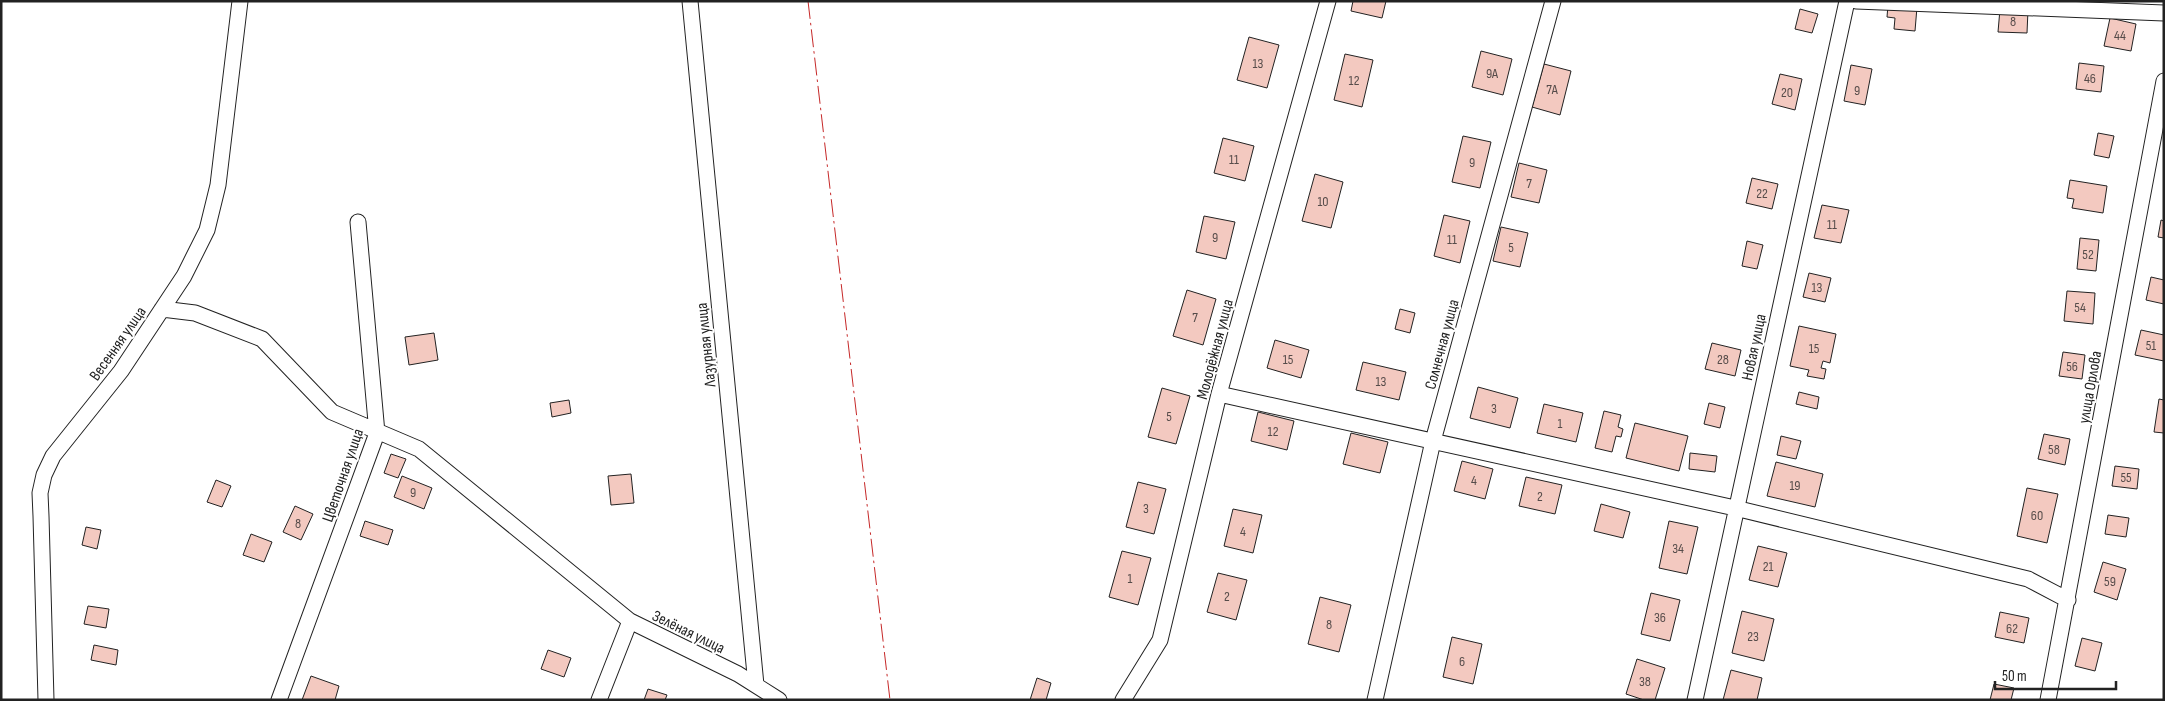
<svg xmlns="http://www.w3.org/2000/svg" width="2165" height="701" viewBox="0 0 2165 701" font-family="'Sofia Sans Condensed',sans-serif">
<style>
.building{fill:#f3c9c0;stroke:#222}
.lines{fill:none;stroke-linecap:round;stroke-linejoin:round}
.street-casing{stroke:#222;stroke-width:17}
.street{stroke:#fff;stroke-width:15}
.power{stroke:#c62828;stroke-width:1;stroke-dasharray:18 4 2.5 4;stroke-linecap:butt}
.labels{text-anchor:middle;stroke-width:4;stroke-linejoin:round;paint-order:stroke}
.number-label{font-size:14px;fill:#564c4a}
.street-label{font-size:16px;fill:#222;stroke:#fff}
</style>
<rect width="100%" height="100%" fill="#fff"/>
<path class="building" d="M 1353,1 L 1386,1 L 1382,18 L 1351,11 Z
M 1888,5 L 1917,7 L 1915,31 L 1894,29 L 1895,18 L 1887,17 Z
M 1800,9 L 1818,14 L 1812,33 L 1795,29 Z
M 2000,9 L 2028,10 L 2027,33 L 1998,32 Z
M 2110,18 L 2136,24 L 2131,51 L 2104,46 Z
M 1249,37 L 1279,45 L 1267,88 L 1237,80 Z
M 1481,51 L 1512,59 L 1503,95 L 1472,87 Z
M 1345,54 L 1373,60 L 1362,107 L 1334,100 Z
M 2079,63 L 2104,66 L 2101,92 L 2076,89 Z
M 1544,64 L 1571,71 L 1560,115 L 1532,107 Z
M 1851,65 L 1872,69 L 1865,105 L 1844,101 Z
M 1780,74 L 1802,79 L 1795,110 L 1772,104 Z
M 2098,133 L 2114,136 L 2109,158 L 2094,155 Z
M 1463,136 L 1491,142 L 1480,188 L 1452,182 Z
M 1223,138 L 1254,146 L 1245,181 L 1214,173 Z
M 1519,163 L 1547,170 L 1539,203 L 1511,197 Z
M 1315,174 L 1343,182 L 1331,228 L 1302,221 Z
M 1752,178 L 1778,184 L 1772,209 L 1746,203 Z
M 2070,180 L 2107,186 L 2103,213 L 2072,208 L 2074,199 L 2067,198 Z
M 1822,205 L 1849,210 L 1841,243 L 1814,238 Z
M 1444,215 L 1470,221 L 1460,263 L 1434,256 Z
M 1204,216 L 1235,222 L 1226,259 L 1196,252 Z
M 2161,220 L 2164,221 L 2164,238 L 2158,237 Z
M 1501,227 L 1528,233 L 1520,267 L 1493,261 Z
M 2080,238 L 2099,240 L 2096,271 L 2077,269 Z
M 1747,241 L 1763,245 L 1757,269 L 1742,266 Z
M 1809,273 L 1831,278 L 1825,302 L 1803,297 Z
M 2151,277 L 2164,280 L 2164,304 L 2146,300 Z
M 1187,290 L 1216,299 L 1203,345 L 1173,336 Z
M 2067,291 L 2095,293 L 2093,324 L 2064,321 Z
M 1400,309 L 1415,313 L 1410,333 L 1395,329 Z
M 1799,326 L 1836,334 L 1830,363 L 1823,361 L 1821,368 L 1826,369 L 1824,379 L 1807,376 L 1809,370 L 1790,366 Z
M 2141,330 L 2164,335 L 2164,361 L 2135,355 Z
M 434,333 L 438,360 L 409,365 L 405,337 Z
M 1275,340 L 1309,350 L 1301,378 L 1267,368 Z
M 1712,343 L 1741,350 L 1735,376 L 1705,369 Z
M 2063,352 L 2085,355 L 2082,379 L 2059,376 Z
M 1363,362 L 1406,372 L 1399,400 L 1356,390 Z
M 1478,387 L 1518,398 L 1510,428 L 1470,418 Z
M 1162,388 L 1190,396 L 1176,444 L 1148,437 Z
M 1799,392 L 1819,397 L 1817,409 L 1796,404 Z
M 2159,399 L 2164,400 L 2164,433 L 2154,432 Z
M 569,400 L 571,413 L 552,417 L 550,403 Z
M 1709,403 L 1725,407 L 1720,428 L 1704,424 Z
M 1544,404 L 1583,413 L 1576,442 L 1537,433 Z
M 1604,411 L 1621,415 L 1618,427 L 1623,429 L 1621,437 L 1616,436 L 1612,452 L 1595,448 Z
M 1258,412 L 1294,421 L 1287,450 L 1251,441 Z
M 1635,423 L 1688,436 L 1679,471 L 1626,458 Z
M 1351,433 L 1388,442 L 1380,473 L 1343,464 Z
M 2044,434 L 2070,439 L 2065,465 L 2038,459 Z
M 1781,436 L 1801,441 L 1796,459 L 1777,455 Z
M 1690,453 L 1717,456 L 1715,472 L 1689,469 Z
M 391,454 L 406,459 L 398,478 L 384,473 Z
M 1462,461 L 1493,469 L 1485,499 L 1454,491 Z
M 1776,462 L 1823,474 L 1815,507 L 1767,496 Z
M 2115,466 L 2139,469 L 2137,489 L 2112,486 Z
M 631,474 L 634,503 L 611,505 L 608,476 Z
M 402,476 L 432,488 L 424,509 L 394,497 Z
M 1526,477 L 1562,485 L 1555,514 L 1519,506 Z
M 216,480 L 231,486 L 222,507 L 207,502 Z
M 1138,482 L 1166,489 L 1154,534 L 1126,527 Z
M 2027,488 L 2058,494 L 2047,543 L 2017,536 Z
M 1601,504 L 1630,512 L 1623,538 L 1594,531 Z
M 295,506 L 313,514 L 301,540 L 283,532 Z
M 1233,509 L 1262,515 L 1253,553 L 1224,546 Z
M 2108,515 L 2129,518 L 2126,537 L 2105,534 Z
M 365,521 L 393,530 L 388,545 L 360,536 Z
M 1669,521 L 1698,527 L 1687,574 L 1659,568 Z
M 86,527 L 101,530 L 97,549 L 82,545 Z
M 251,534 L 272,542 L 264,562 L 243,555 Z
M 1758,546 L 1787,553 L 1778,587 L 1749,580 Z
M 1122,551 L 1151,558 L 1138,605 L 1109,597 Z
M 2103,562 L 2126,569 L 2117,600 L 2094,592 Z
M 1218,573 L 1247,580 L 1236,620 L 1207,612 Z
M 1651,593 L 1680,600 L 1670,641 L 1641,634 Z
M 1320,597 L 1351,605 L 1339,652 L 1308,644 Z
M 88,606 L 109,609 L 106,628 L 84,624 Z
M 1742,611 L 1774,619 L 1764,661 L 1732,653 Z
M 2000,612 L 2029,618 L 2024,643 L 1995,637 Z
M 1452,637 L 1482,644 L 1473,684 L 1443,677 Z
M 2082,638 L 2102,643 L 2095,671 L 2075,666 Z
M 94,645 L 118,650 L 116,665 L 91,660 Z
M 548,650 L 571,658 L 564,677 L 541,669 Z
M 1637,659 L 1665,668 L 1655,700 L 1644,700 L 1626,694 Z
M 1731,670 L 1762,678 L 1757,700 L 1723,700 Z
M 311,676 L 339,686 L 335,700 L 302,700 Z
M 1037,678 L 1051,683 L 1046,700 L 1030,700 Z
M 1994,684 L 2014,688 L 2011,700 L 1990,700 Z
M 648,689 L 667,695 L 665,700 L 644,700 Z"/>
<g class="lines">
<defs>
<path id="street" d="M 690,1 L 756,685
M 1856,1 L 2164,13
M 162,309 L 195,313 L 262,339 L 332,412 L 419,449 L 630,621
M 1219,394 L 1735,508 L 2028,579 L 2068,600
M 46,700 L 41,516 L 40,493 L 44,475 L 53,456 L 121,371 L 184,276 L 207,230 L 218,185 L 240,1
M 279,700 L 377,433 L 358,222
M 599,700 L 630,621 L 738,674 L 779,700
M 1123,700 L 1160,640 L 1219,394 L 1328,1
M 1375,700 L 1433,441 L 1553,1
M 1695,700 L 1847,1
M 2048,700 L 2164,81"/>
</defs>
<use href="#street" class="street-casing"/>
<use href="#street" class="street"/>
<path class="power" d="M 808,1 L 890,700"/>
</g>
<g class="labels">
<g class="number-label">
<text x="2013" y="26">8</text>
<text x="2120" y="40">44</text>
<text x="1258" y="68">13</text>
<text x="1492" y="78">9А</text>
<text x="2090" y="83">46</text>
<text x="1354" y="85">12</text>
<text x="1552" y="94">7А</text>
<text x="1857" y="95">9</text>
<text x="1787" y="97">20</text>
<text x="1234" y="164">11</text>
<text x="1472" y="167">9</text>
<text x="1529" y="188">7</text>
<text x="1762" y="198">22</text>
<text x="1323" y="206">10</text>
<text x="1832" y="229">11</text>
<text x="1215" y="242">9</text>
<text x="1452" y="244">11</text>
<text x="1511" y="252">5</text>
<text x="2088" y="259">52</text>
<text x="1817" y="292">13</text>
<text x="2080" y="312">54</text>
<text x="1195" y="322">7</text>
<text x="2151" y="350">51</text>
<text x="1814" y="353">15</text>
<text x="1288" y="364">15</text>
<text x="1723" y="364">28</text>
<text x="2072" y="371">56</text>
<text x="1381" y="386">13</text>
<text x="1494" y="413">3</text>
<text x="1169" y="421">5</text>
<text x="1560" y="428">1</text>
<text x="1273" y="436">12</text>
<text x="2054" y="454">58</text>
<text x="2126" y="482">55</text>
<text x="1474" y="485">4</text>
<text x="1795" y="490">19</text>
<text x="413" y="497">9</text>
<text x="1540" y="501">2</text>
<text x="1146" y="513">3</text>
<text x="2037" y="520">60</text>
<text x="298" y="528">8</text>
<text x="1243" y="536">4</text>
<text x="1678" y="553">34</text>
<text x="1768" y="571">21</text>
<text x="1130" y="583">1</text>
<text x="2110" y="586">59</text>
<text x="1227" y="601">2</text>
<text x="1660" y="622">36</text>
<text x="1329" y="629">8</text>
<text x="2012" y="633">62</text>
<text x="1753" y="641">23</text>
<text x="1462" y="666">6</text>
<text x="1645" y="686">38</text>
</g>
<g class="street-label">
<text transform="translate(117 343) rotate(-55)" y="6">Весенняя улица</text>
<text transform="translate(1441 344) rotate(-75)" y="6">Солнечная улица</text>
<text transform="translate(705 345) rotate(-96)" y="6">Лазурная улица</text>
<text transform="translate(1753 347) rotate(-78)" y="6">Новая улица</text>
<text transform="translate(1214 349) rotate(-75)" y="6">Молодёжная улица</text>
<text transform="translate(2089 387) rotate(-80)" y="6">улица Орлова</text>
<text transform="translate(342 475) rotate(-71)" y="6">Цветочная улица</text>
<text transform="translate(689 631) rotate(26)" y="6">Зелёная улица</text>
</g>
</g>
<rect width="2165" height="701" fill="none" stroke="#222222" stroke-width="5"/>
<path d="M1995 681v8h121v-8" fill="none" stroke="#222222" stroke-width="2.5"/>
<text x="2002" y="681" font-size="15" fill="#222222" stroke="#ffffff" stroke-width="4" paint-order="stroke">50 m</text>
</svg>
